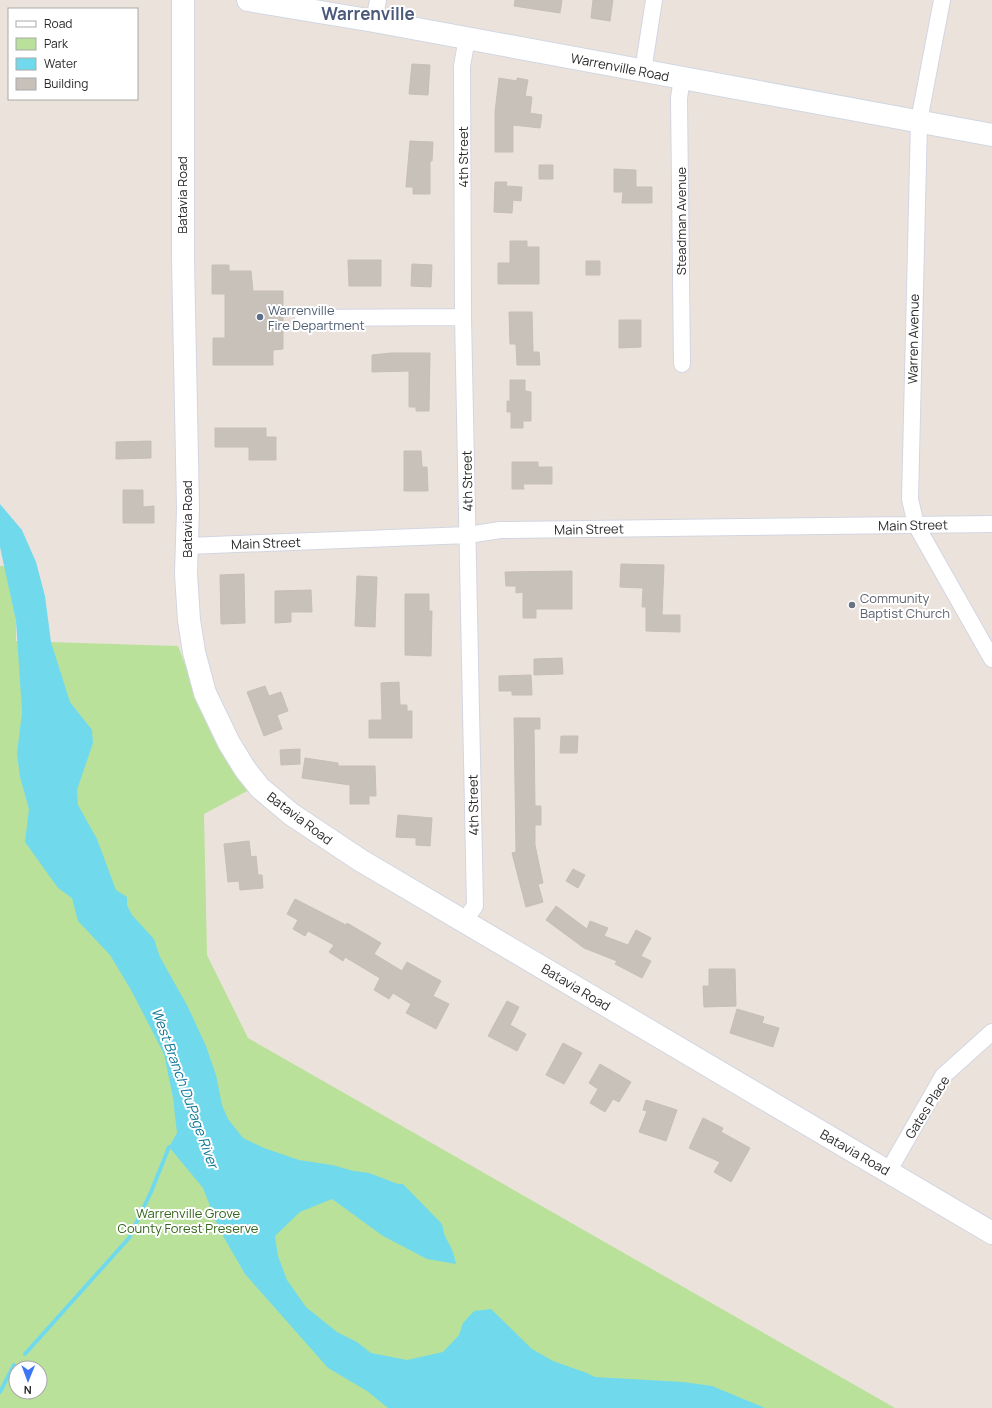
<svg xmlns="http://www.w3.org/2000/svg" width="992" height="1408" viewBox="0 0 992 1408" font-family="Manrope,sans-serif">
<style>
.green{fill:#bae199;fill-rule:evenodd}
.water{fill:#70daec}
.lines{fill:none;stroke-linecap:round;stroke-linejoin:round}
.stream{stroke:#70daec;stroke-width:4}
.building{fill:#c7c1ba;stroke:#c7beb5}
.street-casing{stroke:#d1d6e2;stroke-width:18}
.secondary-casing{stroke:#d1d6e2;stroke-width:24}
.street{stroke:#fff;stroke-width:16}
.secondary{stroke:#fff;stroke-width:22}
.service-dot{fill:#5c6f8a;stroke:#fff;stroke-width:1.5}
.worship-dot{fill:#6b7280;stroke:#fff;stroke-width:1.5}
.labels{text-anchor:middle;stroke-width:4;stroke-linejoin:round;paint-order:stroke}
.street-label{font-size:13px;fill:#292929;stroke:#fff}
.service-label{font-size:13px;fill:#4e5e75;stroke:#fff;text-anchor:start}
.worship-label{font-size:13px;fill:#5b616d;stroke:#fff;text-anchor:start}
.park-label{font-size:13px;fill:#33651b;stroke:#fff}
.water-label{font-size:14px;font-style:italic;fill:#0f7998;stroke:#fff}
.district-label{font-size:17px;font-weight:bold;fill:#4b5979;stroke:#fff}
</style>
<rect width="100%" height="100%" fill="#ebe3db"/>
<path class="green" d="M 0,566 L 5,566 L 16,621 L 16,641 L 178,646 L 200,704 L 249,790 L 204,814 L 207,955 L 248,1038 L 895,1408 L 0,1408 ZM 16,1368 L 40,1368 L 40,1392 L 16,1392 Z"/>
<path class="water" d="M 0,504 L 22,530 L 36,562 L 45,596 L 51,642 L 70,702 L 92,730 L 93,743 L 77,790 L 78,805 L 97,839 L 116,890 L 127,897 L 127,905 L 132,915 L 154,939 L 160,957 L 188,1007 L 206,1046 L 216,1075 L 222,1105 L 228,1119 L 243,1138 L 264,1148 L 299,1160 L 332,1165 L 354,1171 L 369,1173 L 398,1184 L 403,1184 L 441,1223 C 444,1228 443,1232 445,1236 C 451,1248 453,1249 456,1264 L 427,1259 L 383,1236 L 332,1199 L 300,1212 L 275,1236 L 278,1256 L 287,1280 L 306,1307 L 337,1332 L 357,1342 L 371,1353 L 407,1360 L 443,1352 L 459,1335 L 463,1323 L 474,1311 L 491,1309 L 532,1349 L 553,1361 L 587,1373 L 595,1377 L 683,1382 L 712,1386 L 765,1408 L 388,1408 L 367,1391 L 328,1368 L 245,1274 L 219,1229 L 203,1188 L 169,1147 L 177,1133 L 173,1098 L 164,1054 L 131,990 L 110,955 L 78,921 L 72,898 L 58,888 L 25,842 L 29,809 L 20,777 L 17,754 L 22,712 L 16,621 L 0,547 Z"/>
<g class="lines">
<path class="stream" d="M 25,1354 L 129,1238 L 151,1192 L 169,1147
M 0,1392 L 14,1365"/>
</g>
<path class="building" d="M 515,0 L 562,0 L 560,13 L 514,6 Z
M 593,0 L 613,0 L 610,21 L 591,18 Z
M 412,64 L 430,65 L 428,95 L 409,94 Z
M 499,78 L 517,81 L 517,78 L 528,80 L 525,96 L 532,97 L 530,113 L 542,115 L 540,128 L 513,125 L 513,152 L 495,152 L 495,112 Z
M 410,141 L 433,142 L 432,161 L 430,161 L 430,194 L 413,194 L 413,187 L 406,187 Z
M 539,165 L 553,165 L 553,179 L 539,179 Z
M 614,169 L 636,170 L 636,187 L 652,187 L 652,203 L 622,203 L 623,192 L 614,192 Z
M 495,182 L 507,182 L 506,186 L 522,187 L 521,201 L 513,200 L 512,213 L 494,212 Z
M 510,241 L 527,241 L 527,247 L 539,247 L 539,284 L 498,284 L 498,263 L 510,263 Z
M 348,260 L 381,260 L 381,286 L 349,286 Z
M 586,261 L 600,261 L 600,275 L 586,275 Z
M 412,264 L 432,265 L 431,287 L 411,286 Z
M 212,265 L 229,265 L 229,271 L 251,271 L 253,291 L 283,291 L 283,349 L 273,350 L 273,365 L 213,365 L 213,338 L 225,338 L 225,294 L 212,294 Z
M 509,312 L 532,312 L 533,352 L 539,352 L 540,365 L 517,365 L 516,344 L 510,344 Z
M 619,320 L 641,320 L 641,347 L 619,348 Z
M 391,353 L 430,353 L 429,411 L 416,411 L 416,407 L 409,407 L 409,371 L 372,372 L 372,355 Z
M 510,380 L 525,380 L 525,391 L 531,392 L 531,421 L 523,421 L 523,428 L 511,428 L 511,412 L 507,412 L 507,401 L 510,401 Z
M 215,428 L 266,428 L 266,437 L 276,437 L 276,460 L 249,460 L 249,447 L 215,447 Z
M 151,441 L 151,458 L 116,459 L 116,442 Z
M 404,451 L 421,451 L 422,467 L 427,467 L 428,491 L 404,491 Z
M 512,462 L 538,462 L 538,467 L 552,467 L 552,484 L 523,484 L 524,489 L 512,489 Z
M 123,490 L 143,490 L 143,507 L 154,506 L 154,523 L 123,523 Z
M 621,564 L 664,565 L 662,615 L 680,615 L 680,632 L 646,631 L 646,607 L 642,607 L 643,588 L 620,587 Z
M 572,571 L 572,609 L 536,609 L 536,618 L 523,618 L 523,592 L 516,593 L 516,586 L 506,586 L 505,572 Z
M 244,574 L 245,623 L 221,624 L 220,575 Z
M 357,576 L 377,577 L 375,627 L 355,626 Z
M 311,590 L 312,612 L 291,612 L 291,622 L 275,623 L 275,591 Z
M 405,594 L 429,594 L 429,611 L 432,611 L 431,656 L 405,655 Z
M 562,658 L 563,674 L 534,675 L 534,659 Z
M 531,675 L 532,695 L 512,695 L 512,691 L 499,691 L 499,676 Z
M 399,682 L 400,705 L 407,705 L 407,711 L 412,711 L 412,738 L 369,738 L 369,720 L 382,720 L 381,683 Z
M 265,686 L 269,696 L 281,692 L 288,711 L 277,715 L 282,729 L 264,736 L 247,692 Z
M 514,718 L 540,718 L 540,729 L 534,729 L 535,806 L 541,806 L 541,825 L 535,825 L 535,845 L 543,883 L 538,884 L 543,902 L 526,907 L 512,853 L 516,852 Z
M 561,736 L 578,736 L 577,753 L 560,753 Z
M 300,749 L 300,764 L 281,765 L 280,750 Z
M 305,758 L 338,763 L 338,766 L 375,766 L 376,796 L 369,796 L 369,804 L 350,804 L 350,785 L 302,778 Z
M 398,815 L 432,818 L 430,846 L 416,845 L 416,838 L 396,837 Z
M 249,841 L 251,857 L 256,856 L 258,875 L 262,875 L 263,888 L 240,890 L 239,881 L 228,882 L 224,844 Z
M 573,869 L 585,875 L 578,888 L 566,881 Z
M 295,899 L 346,925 L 347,923 L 381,943 L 374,954 L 402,971 L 407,962 L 441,981 L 433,996 L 449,1004 L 436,1029 L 406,1013 L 411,1004 L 393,993 L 389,999 L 374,990 L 380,978 L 345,957 L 343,961 L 329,952 L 334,945 L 308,931 L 305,936 L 293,929 L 298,920 L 287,914 Z
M 556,906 L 587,929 L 590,921 L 608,928 L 604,936 L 628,945 L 636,930 L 651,938 L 641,956 L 651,961 L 642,978 L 615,964 L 617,961 L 584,948 L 546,920 Z
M 709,969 L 735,969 L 736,1006 L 704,1007 L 703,986 L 709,986 Z
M 507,1001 L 519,1007 L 510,1025 L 526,1034 L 517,1051 L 488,1036 Z
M 737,1009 L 764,1017 L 762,1023 L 779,1028 L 773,1047 L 730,1033 Z
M 563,1043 L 582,1053 L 564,1084 L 546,1075 Z
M 600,1064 L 631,1082 L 619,1102 L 613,1099 L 605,1112 L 590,1103 L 598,1089 L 589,1083 Z
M 646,1100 L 677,1110 L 666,1141 L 639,1132 L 647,1111 L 643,1110 Z
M 703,1118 L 723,1128 L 721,1132 L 750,1148 L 731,1182 L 714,1172 L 720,1162 L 689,1148 Z"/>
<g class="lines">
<defs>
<path id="street" d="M 942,0 L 919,121 L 910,499 L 916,525 L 992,659
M 374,21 L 378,0
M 643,71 L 654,0
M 303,318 L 463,317
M 682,364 L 679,98 L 682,78
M 187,546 L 468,535 L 500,530 L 992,524
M 464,921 L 475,906 L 463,317 L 462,66 L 467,38
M 888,1172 L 943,1076 L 992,1032"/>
<path id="secondary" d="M 183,0 L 183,259 L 188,508 L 186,574 L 189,620 L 194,652 L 205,693 L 229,743 L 245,769 L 260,788 L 291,814 L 360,860 L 992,1233
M 248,0 L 374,21 L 992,135"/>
</defs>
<use href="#street" class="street-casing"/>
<use href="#secondary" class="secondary-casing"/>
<use href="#street" class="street"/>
<use href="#secondary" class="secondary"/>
</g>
<circle class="service-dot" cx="260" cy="317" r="4"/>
<circle class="worship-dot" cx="852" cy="605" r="4"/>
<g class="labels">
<g class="street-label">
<text transform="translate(620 67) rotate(11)" y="5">Warrenville Road</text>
<text transform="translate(463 157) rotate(-90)" y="5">4th Street</text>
<text transform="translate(182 195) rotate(-90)" y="5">Batavia Road</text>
<text transform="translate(681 221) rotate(-90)" y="5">Steadman Avenue</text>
<text transform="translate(913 339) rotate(-89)" y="5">Warren Avenue</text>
<text transform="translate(467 481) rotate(-91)" y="5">4th Street</text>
<text transform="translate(187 519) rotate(-90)" y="5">Batavia Road</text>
<text transform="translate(913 525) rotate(-1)" y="5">Main Street</text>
<text transform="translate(589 529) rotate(-1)" y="5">Main Street</text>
<text transform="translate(266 543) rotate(-2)" y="5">Main Street</text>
<text transform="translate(473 805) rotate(-91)" y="5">4th Street</text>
<text transform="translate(300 818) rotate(37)" y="5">Batavia Road</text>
<text transform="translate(576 987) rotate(31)" y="5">Batavia Road</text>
<text transform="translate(927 1107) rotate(-58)" y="5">Gates Place</text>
<text transform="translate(855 1152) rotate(30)" y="5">Batavia Road</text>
</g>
<g class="service-label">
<text x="268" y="315">Warrenville<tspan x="268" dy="15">Fire Department</tspan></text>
</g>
<g class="worship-label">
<text x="860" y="603">Community<tspan x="860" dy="15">Baptist Church</tspan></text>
</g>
<g class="park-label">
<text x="188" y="1218">Warrenville Grove<tspan x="188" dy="15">County Forest Preserve</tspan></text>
</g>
<g class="water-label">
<text transform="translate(185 1088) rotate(70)" y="5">West Branch DuPage River</text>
</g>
<g class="district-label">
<text x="368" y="20">Warrenville</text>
</g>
</g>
<rect x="8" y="8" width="130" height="92" fill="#ffffff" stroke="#a9a9a9"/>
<rect x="16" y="21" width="20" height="6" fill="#ffffff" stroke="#a9a9a9"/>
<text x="44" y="28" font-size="12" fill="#292929">Road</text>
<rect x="16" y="38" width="20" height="12" fill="#bae199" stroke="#a9a9a9"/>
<text x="44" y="48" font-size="12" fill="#292929">Park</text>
<rect x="16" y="58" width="20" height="12" fill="#70daec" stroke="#a9a9a9"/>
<text x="44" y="68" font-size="12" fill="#292929">Water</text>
<rect x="16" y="78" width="20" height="12" fill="#c7c1ba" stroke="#a9a9a9"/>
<text x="44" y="88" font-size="12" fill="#292929">Building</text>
<g transform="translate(28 1380) rotate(181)"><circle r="19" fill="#ffffff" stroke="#a9a9a9"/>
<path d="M0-3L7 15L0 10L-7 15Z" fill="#3d76f7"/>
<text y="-6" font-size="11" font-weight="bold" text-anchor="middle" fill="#292929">N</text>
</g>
</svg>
